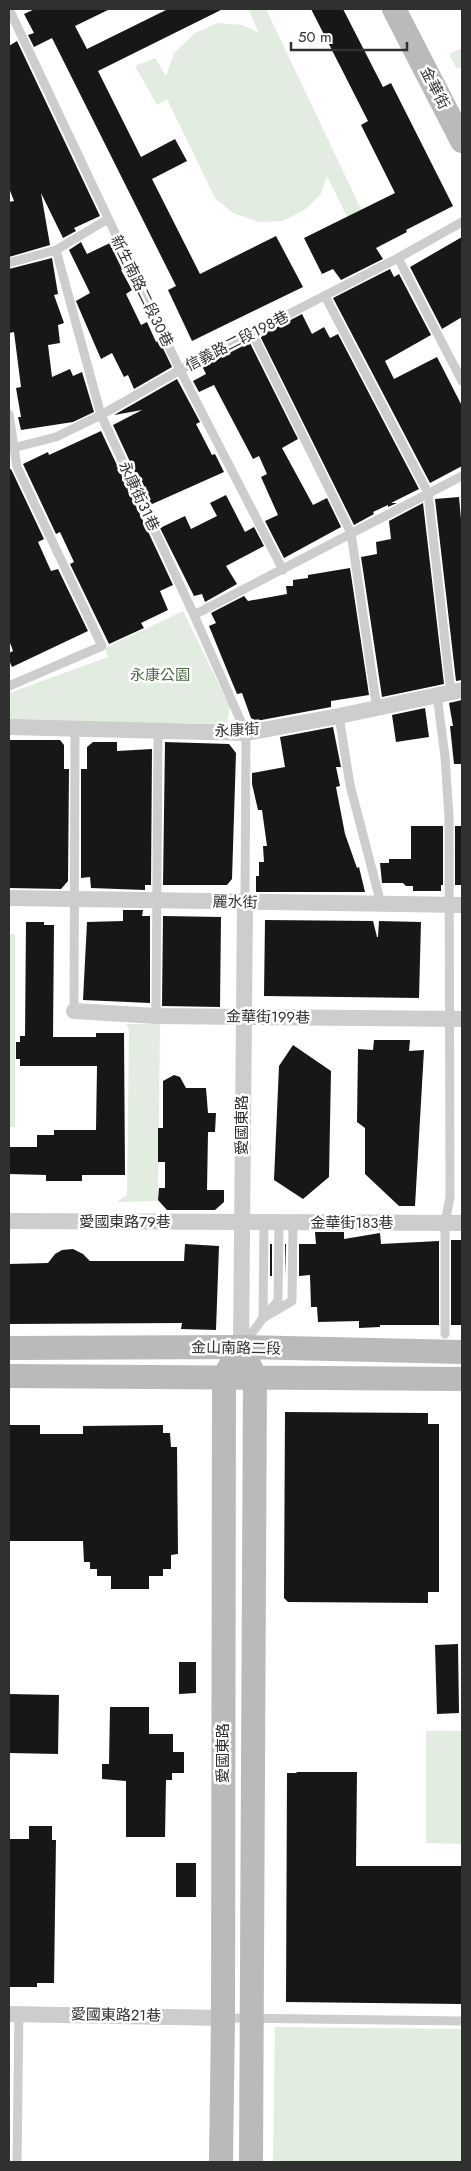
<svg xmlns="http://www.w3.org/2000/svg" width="471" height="2171" viewBox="0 0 471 2171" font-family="Jost,'Noto Sans TC',sans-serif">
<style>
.green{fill:#e2ece0}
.building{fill:#171717}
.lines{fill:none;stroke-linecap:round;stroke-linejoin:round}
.lane{stroke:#cdcdcd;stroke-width:9}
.street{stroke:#cdcdcd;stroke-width:16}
.secondary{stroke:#bababa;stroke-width:24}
.labels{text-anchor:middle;stroke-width:5;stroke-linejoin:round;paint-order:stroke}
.street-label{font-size:15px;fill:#303030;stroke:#fff}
.park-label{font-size:15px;fill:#476841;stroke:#fff}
</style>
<rect width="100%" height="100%" fill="#fff"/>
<path class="green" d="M 252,9 L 266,9 L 371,230 L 357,237 L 327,176 L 321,194 L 306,209 L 283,221 L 259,222 L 233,213 L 215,198 L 167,99 L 157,105 L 135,66 L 155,58 L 166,76 L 174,53 L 195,33 L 218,23 L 242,25 L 259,33 L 249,11 Z
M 462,48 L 462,66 L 457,69 L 449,54 Z
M 183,611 L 230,707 L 227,724 L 9,721 L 9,693 L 108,657 L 105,648 Z
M 9,934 L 15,934 L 15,1127 L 9,1127 Z
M 126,1024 L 160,1024 L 158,1201 L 117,1202 L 127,1195 L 129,1030 Z
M 426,1731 L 462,1731 L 462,1844 L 426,1843 Z
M 275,2027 L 462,2029 L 462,2162 L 273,2162 Z"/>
<path class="building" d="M 35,9 L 110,9 L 75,26 L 87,49 L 168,9 L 223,9 L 98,71 L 141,157 L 175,139 L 187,161 L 152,179 L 200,274 L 276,236 L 303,287 L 192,341 L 168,290 L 176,286 L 52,38 L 34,47 L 28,35 L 34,33 L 24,14 Z
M 311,9 L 343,9 L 383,87 L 391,83 L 453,206 L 406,230 L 407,232 L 376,248 L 383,259 L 341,280 L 333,269 L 322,274 L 304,238 L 395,193 L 361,125 L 368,121 Z
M 17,41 L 100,216 L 74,228 L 76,231 L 63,238 L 41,193 L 50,245 L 9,257 L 9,202 L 14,201 L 9,188 L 9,46 Z
M 462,237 L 462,317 L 442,329 L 410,267 Z
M 81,242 L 87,254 L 110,243 L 118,258 L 120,257 L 125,268 L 121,270 L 132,290 L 126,294 L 141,325 L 147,322 L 156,342 L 159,340 L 172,367 L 134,389 L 128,375 L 124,377 L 112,353 L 101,359 L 78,306 L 76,301 L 90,293 L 69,250 Z
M 52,258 L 58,294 L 54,295 L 64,323 L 58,325 L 60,343 L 48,345 L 52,377 L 70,369 L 73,376 L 82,372 L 94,412 L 73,422 L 21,430 L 18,417 L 21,417 L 16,388 L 21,387 L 14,332 L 9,333 L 9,269 Z
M 390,269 L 394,277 L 399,274 L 431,335 L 385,361 L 394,379 L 437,357 L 462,406 L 462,466 L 430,483 L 333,298 Z
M 302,314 L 312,334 L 324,327 L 330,338 L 338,334 L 419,489 L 391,503 L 397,503 L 388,507 L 388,505 L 373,512 L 374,514 L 354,525 L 260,336 Z
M 249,341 L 298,439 L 282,448 L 313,505 L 327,498 L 341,527 L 284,558 L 265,521 L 278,515 L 261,477 L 267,474 L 259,456 L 253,459 L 214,385 L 199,392 L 193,381 L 206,374 L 202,366 Z
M 177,379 L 200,422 L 196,424 L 212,455 L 215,454 L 224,472 L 150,505 L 113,425 L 142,410 L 114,415 Z
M 101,431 L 173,585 L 160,591 L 168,610 L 141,623 L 144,628 L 109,644 L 70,564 L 74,562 L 60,532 L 56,534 L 23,464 L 48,452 L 49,455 Z
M 11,469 L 44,539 L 38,542 L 51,571 L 58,569 L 88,631 L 12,667 L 9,660 L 9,653 L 13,651 L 9,640 L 9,470 Z
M 226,495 L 245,532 L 254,527 L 264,546 L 226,566 L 237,584 L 205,602 L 202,594 L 194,596 L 160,528 L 185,516 L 191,529 L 217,516 L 210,503 Z
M 459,497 L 462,531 L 462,680 L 456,681 L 435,499 Z
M 423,503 L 444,684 L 382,697 L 361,557 L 377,554 L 376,542 L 391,539 L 389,521 Z
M 350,568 L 369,695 L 331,701 L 331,707 L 256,721 L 251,718 L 242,693 L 237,694 L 227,670 L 209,626 L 216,623 L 211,613 L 244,596 L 248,601 L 287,594 L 286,586 L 293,586 L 293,580 L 308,578 L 308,575 Z
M 462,700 L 462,764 L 454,764 L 450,726 L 453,726 L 449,703 Z
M 425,708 L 429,737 L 396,742 L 392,715 Z
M 333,727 L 341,767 L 336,767 L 340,786 L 336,787 L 345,834 L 357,868 L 359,867 L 365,892 L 256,892 L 256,876 L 259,876 L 259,862 L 264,862 L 263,846 L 267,846 L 262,810 L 258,810 L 252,784 L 252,773 L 285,767 L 280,737 Z
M 9,740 L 60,740 L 64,745 L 64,769 L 69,769 L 68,881 L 61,889 L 9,888 Z
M 93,742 L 117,742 L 117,751 L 152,749 L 151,885 L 145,885 L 145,890 L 91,888 L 90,877 L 81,878 L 81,769 L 87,769 L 87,747 Z
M 165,742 L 229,744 L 236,753 L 232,879 L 227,885 L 163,885 Z
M 411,826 L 443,826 L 443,885 L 441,885 L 441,891 L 413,891 L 413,886 L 406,886 L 403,883 L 382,883 L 380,863 L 389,863 L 389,859 L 411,859 Z
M 455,826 L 462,826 L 462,885 L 455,885 Z
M 123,910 L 143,910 L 142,916 L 150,916 L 150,1003 L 83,1000 L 87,922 L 123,921 Z
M 163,916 L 221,917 L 220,1007 L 162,1006 Z
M 265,920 L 373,921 L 377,937 L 378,937 L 379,921 L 421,922 L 419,998 L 264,996 Z
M 26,922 L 44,922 L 44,925 L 54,925 L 53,1037 L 96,1037 L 96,1033 L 124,1033 L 125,1175 L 82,1175 L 82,1181 L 46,1181 L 46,1175 L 9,1174 L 9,1147 L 37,1147 L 37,1135 L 54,1135 L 54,1130 L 96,1130 L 97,1066 L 20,1066 L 20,1059 L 16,1059 L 16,1042 L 20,1042 L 20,1036 L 25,1036 Z
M 374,1040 L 410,1040 L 409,1051 L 424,1050 L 415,1206 L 399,1206 L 365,1174 L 365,1128 L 357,1122 L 358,1049 L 373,1050 Z
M 293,1045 L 331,1071 L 329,1177 L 303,1199 L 274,1180 L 279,1066 Z
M 174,1075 L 180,1077 L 186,1088 L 206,1088 L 208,1113 L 216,1113 L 215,1132 L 208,1132 L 207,1190 L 224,1190 L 224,1202 L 215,1210 L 167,1210 L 158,1200 L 159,1188 L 165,1188 L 165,1162 L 158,1162 L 158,1128 L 163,1128 L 163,1081 Z
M 315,1232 L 344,1232 L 344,1239 L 380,1233 L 381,1244 L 439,1241 L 439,1325 L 380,1325 L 380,1327 L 359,1328 L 359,1321 L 318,1322 L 317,1307 L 311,1307 L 310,1275 L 299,1276 L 299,1244 L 316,1244 Z
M 451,1240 L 462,1240 L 462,1325 L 451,1325 Z
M 185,1244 L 219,1246 L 216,1330 L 181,1329 L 182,1323 L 9,1324 L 9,1264 L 48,1263 L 55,1254 L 62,1250 L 73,1249 L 83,1254 L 90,1261 L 184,1261 Z
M 270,1244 L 272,1244 L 272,1276 L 270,1276 Z
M 285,1244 L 286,1244 L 285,1276 Z
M 285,1412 L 428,1413 L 428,1424 L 439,1424 L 439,1592 L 428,1592 L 428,1603 L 288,1602 L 284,1598 Z
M 9,1425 L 40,1425 L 40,1434 L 83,1434 L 83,1426 L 163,1425 L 163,1433 L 170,1433 L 171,1447 L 177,1447 L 178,1554 L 171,1555 L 171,1569 L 163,1569 L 163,1576 L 149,1576 L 149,1589 L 111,1589 L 111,1576 L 97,1576 L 97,1569 L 90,1569 L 90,1562 L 84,1562 L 83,1541 L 9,1541 Z
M 458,1644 L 459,1713 L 437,1714 L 435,1645 Z
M 179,1662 L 196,1662 L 196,1693 L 179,1694 Z
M 9,1694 L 59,1695 L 58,1754 L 9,1753 Z
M 110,1707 L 149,1707 L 149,1734 L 173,1734 L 173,1752 L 184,1752 L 184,1773 L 172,1773 L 172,1780 L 166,1780 L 165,1837 L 126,1837 L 126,1781 L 102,1779 L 102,1764 L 109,1764 Z
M 297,1772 L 357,1772 L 356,1866 L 462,1866 L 462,2004 L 286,2002 L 287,1773 L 296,1773 Z
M 29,1826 L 52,1826 L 52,1840 L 56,1840 L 54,1983 L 37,1983 L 37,1987 L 10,1987 L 9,1839 L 29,1839 Z
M 176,1863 L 196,1863 L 196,1897 L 176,1897 Z"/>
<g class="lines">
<path class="lane" d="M 9,9 L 180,370 L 283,570
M 56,250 L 101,415 L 194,615 L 246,733 L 245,902
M 398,258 L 462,381
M 9,263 L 56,250 L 108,219
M 325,296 L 428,493 L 451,693
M 252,333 L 351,533 L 377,709
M 9,414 L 17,467 L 102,646 L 9,686
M 9,449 L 56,437 L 101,415 L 180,370 L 398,258 L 462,222
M 194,615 L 462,476
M 437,695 L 445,757 L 449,816 L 450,1197 L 445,1223 L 445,1334
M 339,716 L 350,785 L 381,904
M 74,1011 L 75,729
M 156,1016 L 158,730
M 270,1310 L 278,1301 L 279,1222
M 263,1318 L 292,1301 L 293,1222
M 243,1345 L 263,1318 L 264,1222
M 225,2018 L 462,2021
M 17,2162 L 19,2014"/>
<path class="street" d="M 9,727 L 246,733 L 339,716 L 462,690
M 9,898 L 462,905
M 74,1011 L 156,1016 L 462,1019
M 9,1221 L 462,1223
M 241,1347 L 245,902
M 9,2014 L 223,2018"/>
<path class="secondary" d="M 394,9 L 462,141
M 241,1347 L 255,1377 L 251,2162
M 9,1348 L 241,1347 L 462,1352
M 9,1376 L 462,1379
M 221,2162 L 223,2018 L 224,1377 L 241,1347"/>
</g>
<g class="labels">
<g class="street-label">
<text transform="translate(435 88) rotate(63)" y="5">金華街</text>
<text transform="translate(142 291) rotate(64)" y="5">新生南路二段30巷</text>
<text transform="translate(237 341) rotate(-27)" y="5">信義路二段198巷</text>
<text transform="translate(139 496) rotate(65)" y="5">永康街31巷</text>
<text transform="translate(237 730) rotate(-3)" y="5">永康街</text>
<text transform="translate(235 902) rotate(1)" y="5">麗水街</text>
<text transform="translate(268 1017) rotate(1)" y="5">金華街199巷</text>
<text transform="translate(242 1125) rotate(-90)" y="5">愛國東路</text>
<text x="125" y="1227">愛國東路79巷</text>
<text x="352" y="1228">金華街183巷</text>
<text transform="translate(236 1348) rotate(1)" y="5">金山南路二段</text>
<text transform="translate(223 1753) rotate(-90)" y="5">愛國東路</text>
<text transform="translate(116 2015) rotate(1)" y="5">愛國東路21巷</text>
</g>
<g class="park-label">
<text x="160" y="680">永康公園</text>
</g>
</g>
<rect width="471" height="2171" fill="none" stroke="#303030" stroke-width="20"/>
<path d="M291 42v8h116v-8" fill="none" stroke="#303030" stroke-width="2.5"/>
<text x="298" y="42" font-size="15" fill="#303030" stroke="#ffffff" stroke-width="4" paint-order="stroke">50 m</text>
</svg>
